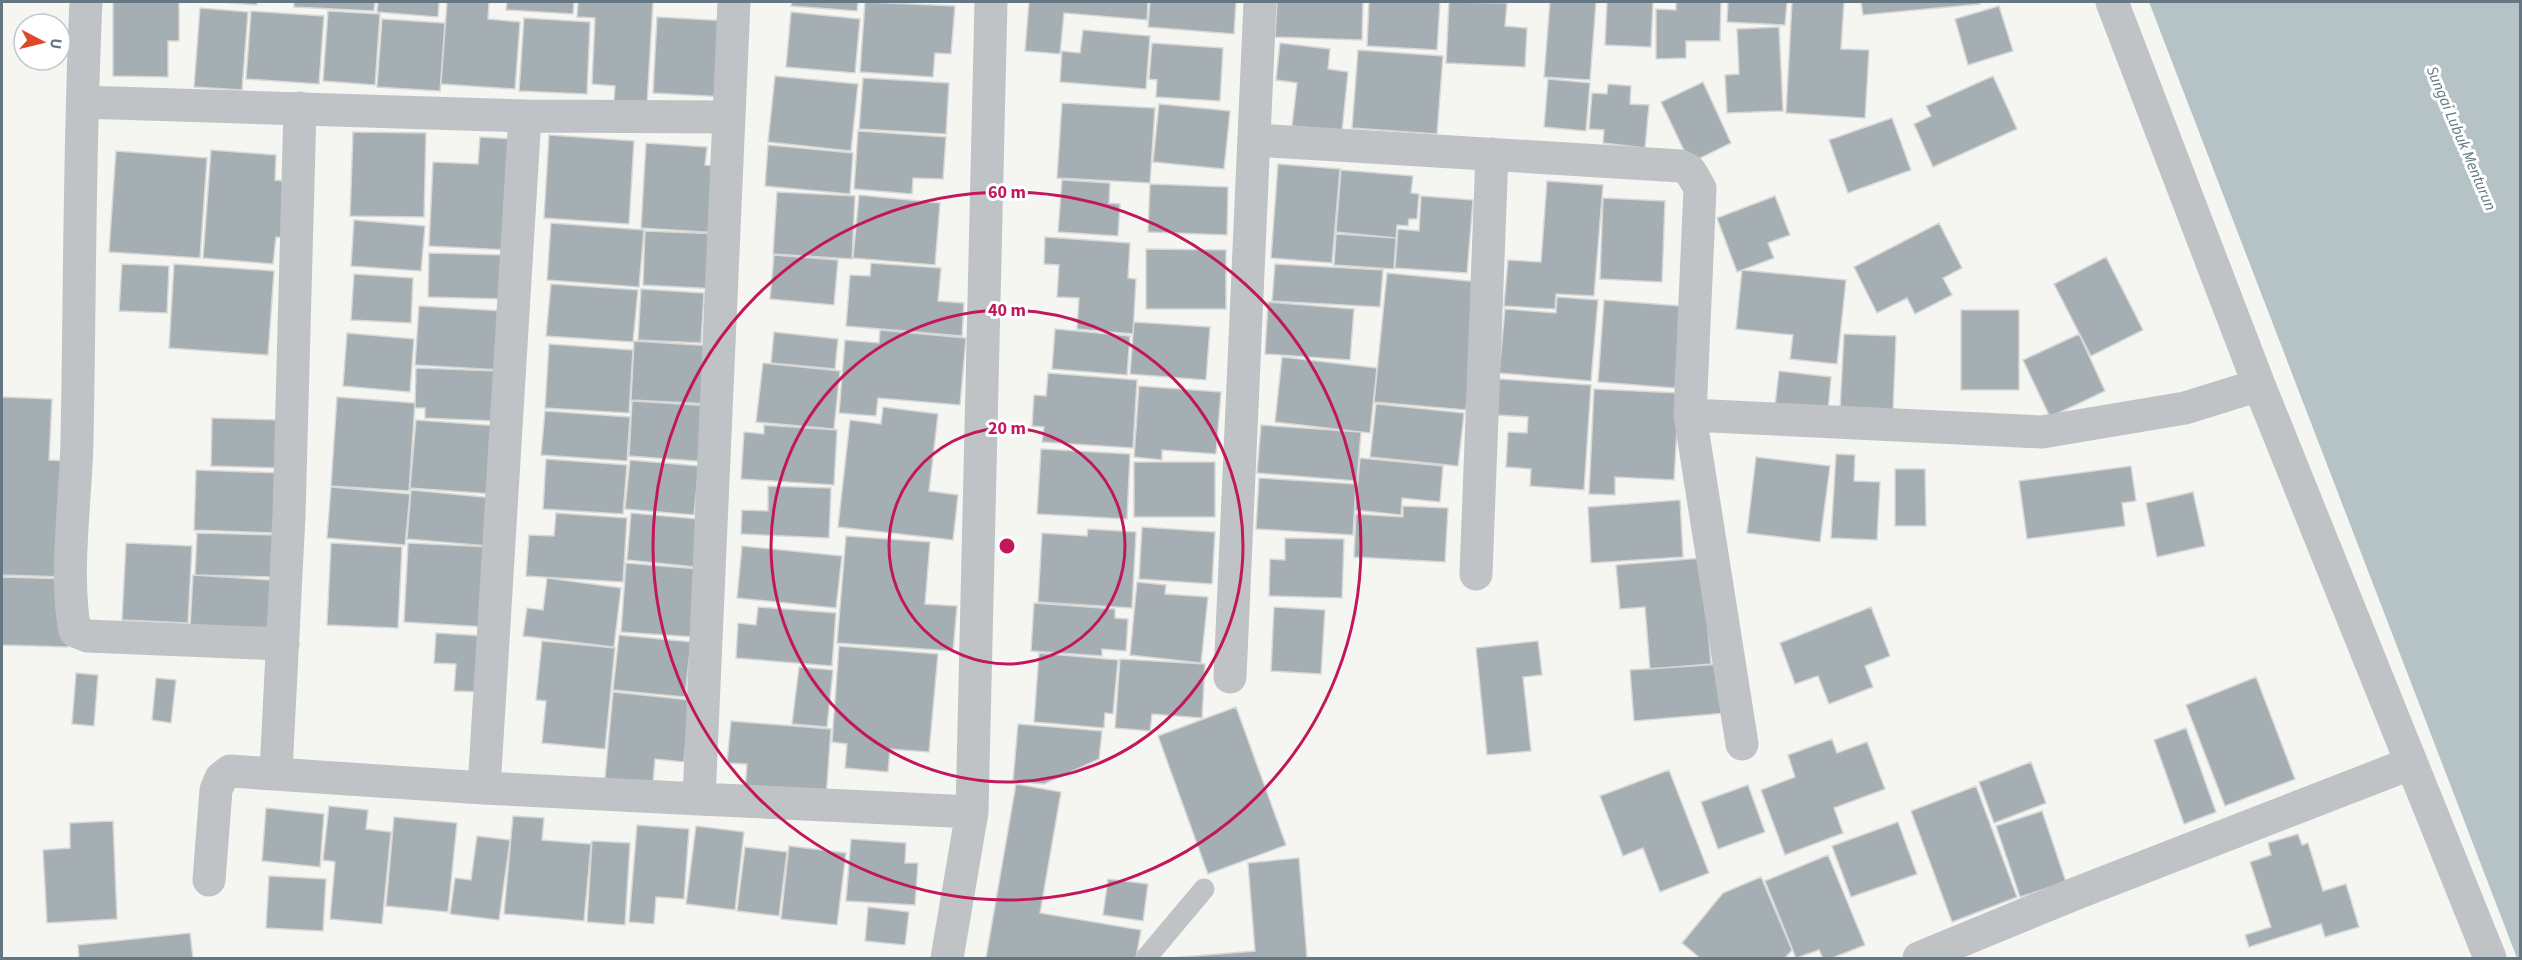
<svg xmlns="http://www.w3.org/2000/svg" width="2522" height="960" viewBox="0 0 2522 960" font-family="'Source Sans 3',sans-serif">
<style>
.water{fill:#b5c3c6}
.building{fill:#a5aeb3;stroke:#d7d7d5;stroke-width:1.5}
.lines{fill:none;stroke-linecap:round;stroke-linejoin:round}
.lane{stroke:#bfc3c6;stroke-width:21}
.street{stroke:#bfc3c6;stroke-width:33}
.ring{fill:none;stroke:#c2185b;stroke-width:3}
.labels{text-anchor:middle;stroke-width:6;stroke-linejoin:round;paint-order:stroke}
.water-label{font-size:16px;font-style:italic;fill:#61797f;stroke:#fff}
.centre{fill:#c2185b;stroke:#fff;stroke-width:3}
.ring-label{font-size:18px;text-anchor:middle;font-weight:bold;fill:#c2185b;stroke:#fff;stroke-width:6;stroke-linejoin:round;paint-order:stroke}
</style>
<rect width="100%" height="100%" fill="#f5f5f2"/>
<path class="water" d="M 2149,2 L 2520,2 L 2520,958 L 2517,958 Z"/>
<path class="building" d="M 113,2 L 179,2 L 179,41 L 168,41 L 168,77 L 113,76 Z
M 220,2 L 257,2 L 257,5 Z
M 294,2 L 375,2 L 374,11 L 294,7 Z
M 378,2 L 439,2 L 438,17 L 377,12 Z
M 447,2 L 489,2 L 488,19 L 520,22 L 515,89 L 441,84 Z
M 507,2 L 574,2 L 573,14 L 506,10 Z
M 578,2 L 653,2 L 647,104 L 614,101 L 615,86 L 592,84 L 595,18 L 577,17 Z
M 792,2 L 858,2 L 857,11 L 791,6 Z
M 865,2 L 955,6 L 951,54 L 935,53 L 933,77 L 860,72 Z
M 1029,2 L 1148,2 L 1147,20 L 1064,13 L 1060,54 L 1025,51 Z
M 1150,2 L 1236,2 L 1234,34 L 1148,27 Z
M 1277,2 L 1363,2 L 1362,40 L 1275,37 Z
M 1369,2 L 1440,2 L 1437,50 L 1367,46 Z
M 1449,2 L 1507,3 L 1505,26 L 1527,28 L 1525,67 L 1446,63 Z
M 1550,2 L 1596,2 L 1590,80 L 1544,77 Z
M 1607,2 L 1653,2 L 1651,47 L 1605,45 Z
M 1676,2 L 1721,2 L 1720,41 L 1686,41 L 1686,58 L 1656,59 L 1656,9 L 1676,10 Z
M 1728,2 L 1787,2 L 1785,25 L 1727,22 Z
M 1792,2 L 1844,2 L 1841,49 L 1869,50 L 1865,118 L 1786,113 Z
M 1861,2 L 1979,2 L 1980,4 L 1863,15 Z
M 1999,6 L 2013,51 L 1968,65 L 1955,19 Z
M 200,8 L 248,12 L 242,90 L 194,87 Z
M 251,11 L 324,16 L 319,84 L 246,79 Z
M 328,11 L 380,14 L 375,85 L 323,81 Z
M 791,12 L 860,19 L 855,73 L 786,67 Z
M 657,17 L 729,21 L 726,97 L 653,93 Z
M 524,18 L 590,22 L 587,94 L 519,91 Z
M 382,19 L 445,23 L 440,91 L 377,87 Z
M 1779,27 L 1783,111 L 1727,113 L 1725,75 L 1739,74 L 1737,29 Z
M 1083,30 L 1150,36 L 1146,89 L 1060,82 L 1062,51 L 1080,53 Z
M 1152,43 L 1223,48 L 1220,101 L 1156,97 L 1157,80 L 1149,79 Z
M 1280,43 L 1330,49 L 1328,69 L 1348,72 L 1342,131 L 1292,126 L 1297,83 L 1276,80 Z
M 1358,50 L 1443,56 L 1437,134 L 1352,128 Z
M 775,76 L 858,84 L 851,151 L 768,142 Z
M 1993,76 L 2017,129 L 1933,167 L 1914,124 L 1931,116 L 1926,106 Z
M 863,78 L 949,83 L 946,134 L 859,129 Z
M 1548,79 L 1590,83 L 1586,131 L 1544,127 Z
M 1703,82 L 1731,143 L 1690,163 L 1661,102 Z
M 1608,84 L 1631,86 L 1630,104 L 1649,105 L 1645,148 L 1603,143 L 1604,130 L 1589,129 L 1592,93 L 1607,94 Z
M 1062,103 L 1155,108 L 1150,183 L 1057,178 Z
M 1159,104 L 1230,111 L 1224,169 L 1153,162 Z
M 1892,118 L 1911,170 L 1848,193 L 1829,140 Z
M 858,131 L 946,137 L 943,179 L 913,178 L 912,194 L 854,189 Z
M 353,132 L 426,133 L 424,217 L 350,216 Z
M 549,135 L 634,141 L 629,224 L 544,218 Z
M 480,137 L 514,139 L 508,250 L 429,246 L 433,162 L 478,164 Z
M 646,143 L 707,147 L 705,165 L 724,166 L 720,233 L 641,228 Z
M 768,145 L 853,153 L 850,194 L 765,186 Z
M 211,150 L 276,155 L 275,180 L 293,182 L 289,238 L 276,237 L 273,264 L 203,258 Z
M 116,151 L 207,158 L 200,258 L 109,252 Z
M 1278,164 L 1340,169 L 1332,263 L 1271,258 Z
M 1341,170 L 1413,176 L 1411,193 L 1419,194 L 1417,219 L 1409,219 L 1408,226 L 1397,225 L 1396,238 L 1336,232 Z
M 1062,180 L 1110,183 L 1109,203 L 1120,204 L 1118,236 L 1058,232 Z
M 1547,181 L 1603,185 L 1594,296 L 1556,294 L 1555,309 L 1504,306 L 1508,260 L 1541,262 Z
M 1150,184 L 1228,187 L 1227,235 L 1148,232 Z
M 777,192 L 855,196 L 852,259 L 773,254 Z
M 859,195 L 940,203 L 935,265 L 853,258 Z
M 1421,196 L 1473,200 L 1467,273 L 1395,268 L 1398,229 L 1419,231 Z
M 1775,196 L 1790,235 L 1768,243 L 1774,258 L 1737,272 L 1717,218 Z
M 1603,198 L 1665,201 L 1662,282 L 1600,279 Z
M 354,220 L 425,226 L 421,271 L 351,266 Z
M 551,223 L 644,230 L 639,287 L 547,280 Z
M 1939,223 L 1962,268 L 1943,278 L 1952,295 L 1915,314 L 1907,298 L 1877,313 L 1854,267 Z
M 645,231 L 721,234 L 718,289 L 643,285 Z
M 1336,234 L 1396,238 L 1394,269 L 1334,265 Z
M 1045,237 L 1130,243 L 1128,278 L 1136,279 L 1133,334 L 1077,329 L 1079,298 L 1057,297 L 1059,265 L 1044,264 Z
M 1146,249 L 1226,250 L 1226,309 L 1146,309 Z
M 429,253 L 506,255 L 504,299 L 428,297 Z
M 774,255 L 838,260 L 834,305 L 770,299 Z
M 2106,257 L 2143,330 L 2091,356 L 2054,284 Z
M 871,263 L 941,268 L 938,301 L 964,303 L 962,336 L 846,326 L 850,275 L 870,276 Z
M 122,264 L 169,266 L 167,313 L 119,311 Z
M 174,264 L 274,271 L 268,355 L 169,348 Z
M 1275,264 L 1383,270 L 1380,307 L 1272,301 Z
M 1742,270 L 1846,280 L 1837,364 L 1790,359 L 1793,335 L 1736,329 Z
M 1387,273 L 1479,282 L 1466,410 L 1374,402 Z
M 354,274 L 413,278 L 411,323 L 351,320 Z
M 551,284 L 638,290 L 633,342 L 546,336 Z
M 641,289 L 704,293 L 701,343 L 638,340 Z
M 1557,297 L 1598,300 L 1591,381 L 1499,373 L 1505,309 L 1556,313 Z
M 1604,300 L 1681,306 L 1675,388 L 1598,382 Z
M 1268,302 L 1354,309 L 1350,360 L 1265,354 Z
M 419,306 L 504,311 L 500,370 L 415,365 Z
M 1961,310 L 2019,310 L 2019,390 L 1961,390 Z
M 1134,322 L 1210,327 L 1206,380 L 1130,374 Z
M 1055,329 L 1130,336 L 1127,375 L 1052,369 Z
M 880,330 L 966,338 L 960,405 L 878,398 L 876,416 L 839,413 L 845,340 L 879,343 Z
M 774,332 L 838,339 L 835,369 L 771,363 Z
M 347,333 L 414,339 L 410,392 L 343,386 Z
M 1844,334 L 1896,336 L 1893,412 L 1840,410 Z
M 2079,334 L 2105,391 L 2050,417 L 2023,360 Z
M 634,341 L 713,346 L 710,404 L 631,400 Z
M 549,344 L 633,350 L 629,413 L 545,408 Z
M 1282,357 L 1377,368 L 1370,433 L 1275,422 Z
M 763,363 L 840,371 L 834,429 L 756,422 Z
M 416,368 L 497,371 L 495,421 L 425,418 L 425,408 L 415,408 Z
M 1779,371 L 1831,377 L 1828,411 L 1775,406 Z
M 1048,373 L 1137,380 L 1133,448 L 1042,442 L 1044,427 L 1032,426 L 1034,395 L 1046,396 Z
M 1499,379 L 1591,385 L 1584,490 L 1530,486 L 1531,469 L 1506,467 L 1508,432 L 1527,433 L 1528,417 L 1496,415 Z
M 1139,386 L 1221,392 L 1216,454 L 1162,450 L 1162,460 L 1134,457 Z
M 1594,389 L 1679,393 L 1674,480 L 1615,477 L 1615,495 L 1589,494 Z
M 2,397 L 52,399 L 49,460 L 69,461 L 64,577 L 2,575 Z
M 337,397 L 415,403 L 409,491 L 331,486 Z
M 632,401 L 713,406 L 709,462 L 629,456 Z
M 1376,404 L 1464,413 L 1458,466 L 1370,457 Z
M 883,407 L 938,414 L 929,491 L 958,495 L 953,540 L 838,527 L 850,420 L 881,424 Z
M 545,411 L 630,417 L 627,461 L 541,455 Z
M 212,418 L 283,420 L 281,468 L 211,466 Z
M 416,420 L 499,426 L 493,494 L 410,488 Z
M 764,425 L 837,430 L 834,485 L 741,479 L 744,432 L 764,434 Z
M 1261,425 L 1361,432 L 1357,481 L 1257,473 Z
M 1041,449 L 1130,454 L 1127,519 L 1037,514 Z
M 1836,454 L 1855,455 L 1854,481 L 1880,482 L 1877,540 L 1831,538 Z
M 1756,457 L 1830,466 L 1820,542 L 1747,533 Z
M 1360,458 L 1443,466 L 1440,502 L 1402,498 L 1401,515 L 1355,510 Z
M 546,459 L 627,465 L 623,514 L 543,509 Z
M 630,460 L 699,466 L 694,515 L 625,509 Z
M 1134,462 L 1215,462 L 1215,517 L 1134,517 Z
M 2131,466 L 2136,501 L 2122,503 L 2125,526 L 2027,539 L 2019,481 Z
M 1895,469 L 1925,469 L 1926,526 L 1895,526 Z
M 196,470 L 278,473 L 275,533 L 194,530 Z
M 1259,478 L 1356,484 L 1353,535 L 1256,529 Z
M 768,486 L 831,488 L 829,538 L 741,534 L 742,510 L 768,511 Z
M 331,487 L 410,494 L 405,545 L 327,538 Z
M 411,490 L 493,498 L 489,546 L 407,539 Z
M 2193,492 L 2205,546 L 2157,557 L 2146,503 Z
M 1680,500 L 1683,557 L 1591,563 L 1588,507 Z
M 1403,506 L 1448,508 L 1445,562 L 1354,557 L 1356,514 L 1403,517 Z
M 556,513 L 627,518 L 623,582 L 526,576 L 529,535 L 554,536 Z
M 631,513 L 710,520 L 706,568 L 627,560 Z
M 1142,527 L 1215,532 L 1212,584 L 1139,579 Z
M 1088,529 L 1136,532 L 1132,608 L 1038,602 L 1042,533 L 1087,536 Z
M 197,533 L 276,535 L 275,577 L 195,575 Z
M 846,536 L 930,542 L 925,604 L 957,606 L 953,651 L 837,643 Z
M 1285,538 L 1344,539 L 1342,598 L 1269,596 L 1270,559 L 1285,560 Z
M 126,543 L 192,546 L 188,623 L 122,620 Z
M 331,543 L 402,547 L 398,628 L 327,625 Z
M 408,543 L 491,547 L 487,627 L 404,622 Z
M 742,546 L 842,556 L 836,608 L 737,598 Z
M 1702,558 L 1711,664 L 1650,669 L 1645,607 L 1620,609 L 1616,565 Z
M 626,563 L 699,569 L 694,637 L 621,632 Z
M 193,575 L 271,580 L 268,633 L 190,628 Z
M 2,577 L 69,579 L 68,647 L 2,645 Z
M 547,578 L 621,588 L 614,647 L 523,636 L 527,608 L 543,610 Z
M 1137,582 L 1166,585 L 1165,594 L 1208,597 L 1201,663 L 1130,655 Z
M 1034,603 L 1115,609 L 1115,618 L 1128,619 L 1126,651 L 1102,649 L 1102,656 L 1031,651 Z
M 758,607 L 836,613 L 832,666 L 736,658 L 738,623 L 756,625 Z
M 1274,607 L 1325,610 L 1321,674 L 1271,671 Z
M 1871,607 L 1890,656 L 1865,666 L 1873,687 L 1829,704 L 1818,676 L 1795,684 L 1780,643 Z
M 436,633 L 485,636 L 482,692 L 454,691 L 456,664 L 434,663 Z
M 619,635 L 691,642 L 685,697 L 613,690 Z
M 542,641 L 615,648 L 605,749 L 542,743 L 546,701 L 536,700 Z
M 1538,641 L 1542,675 L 1523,677 L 1531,751 L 1487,755 L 1476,648 Z
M 839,646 L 938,654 L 929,752 L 890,749 L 888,772 L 845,768 L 847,744 L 832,742 Z
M 1039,653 L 1118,660 L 1113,714 L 1105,713 L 1104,728 L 1034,722 Z
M 1120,659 L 1205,664 L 1202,718 L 1152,714 L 1150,731 L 1115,728 Z
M 1723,664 L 1726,713 L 1634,721 L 1630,670 Z
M 799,667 L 833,670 L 827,727 L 792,724 Z
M 76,673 L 98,675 L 94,726 L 72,724 Z
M 2256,677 L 2295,779 L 2225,806 L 2186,705 Z
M 156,678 L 176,680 L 171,723 L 152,720 Z
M 613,692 L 690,700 L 684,762 L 655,759 L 652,794 L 604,789 Z
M 1236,707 L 1286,845 L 1208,874 L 1158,736 Z
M 731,721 L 831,729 L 826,797 L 745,791 L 747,764 L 727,763 Z
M 1018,724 L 1102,731 L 1099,759 L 1044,784 L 1013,781 Z
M 2186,728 L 2216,812 L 2184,824 L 2154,740 Z
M 1832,739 L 1837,753 L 1867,742 L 1885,789 L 1834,808 L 1843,833 L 1785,855 L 1761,790 L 1795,777 L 1788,755 Z
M 2031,762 L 2046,803 L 1994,823 L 1979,782 Z
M 1669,770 L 1709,873 L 1660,892 L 1643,848 L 1623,856 L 1600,796 Z
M 1016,784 L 1061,792 L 1040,913 L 1141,930 L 1136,958 L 986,958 Z
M 1748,785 L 1765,832 L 1718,849 L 1701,802 Z
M 1976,786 L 2017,897 L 1952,922 L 1911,811 Z
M 329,806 L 368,810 L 366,829 L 391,832 L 382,924 L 330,919 L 335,862 L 323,860 Z
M 266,808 L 324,814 L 320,867 L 262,861 Z
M 2042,811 L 2066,882 L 2020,897 L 1996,826 Z
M 513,816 L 544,818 L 542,840 L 591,844 L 584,921 L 504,914 Z
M 394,817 L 457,823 L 448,912 L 386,906 Z
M 113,821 L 117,919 L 47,923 L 43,850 L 70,848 L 70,823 Z
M 1898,822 L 1917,874 L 1851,897 L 1832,846 Z
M 637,825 L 689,829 L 684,899 L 656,897 L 654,924 L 629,922 Z
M 696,826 L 744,832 L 735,910 L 686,904 Z
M 2298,834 L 2302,845 L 2308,843 L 2323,891 L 2346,884 L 2359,927 L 2325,937 L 2321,924 L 2249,947 L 2245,935 L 2271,927 L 2250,862 L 2271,855 L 2268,843 Z
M 477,836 L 510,840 L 499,920 L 450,914 L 455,878 L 471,880 Z
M 851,839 L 906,843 L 905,863 L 918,863 L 915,905 L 846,901 Z
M 592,841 L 630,843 L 625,925 L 587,922 Z
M 789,846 L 846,853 L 837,925 L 781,919 Z
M 745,847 L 787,852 L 779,916 L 737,911 Z
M 1828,855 L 1865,945 L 1832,958 L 1823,958 L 1819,950 L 1796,958 L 1765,881 Z
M 1299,858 L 1307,958 L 1170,958 L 1255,951 L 1248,863 Z
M 269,876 L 326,879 L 323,931 L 266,928 Z
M 1761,877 L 1792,950 L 1785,958 L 1700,958 L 1682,943 L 1723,893 Z
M 1108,879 L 1148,884 L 1143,921 L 1103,915 Z
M 868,907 L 909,912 L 905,945 L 865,941 Z
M 190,933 L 193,958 L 79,958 L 78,945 Z"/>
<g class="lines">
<path class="lane" d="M 1146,958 L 1204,889"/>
<path class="street" d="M 86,2 C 79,147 80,294 77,440 C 76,497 64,576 75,631 L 88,636 L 283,644
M 734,2 L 699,799 L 972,812
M 2112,2 L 2259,385 L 2490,958
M 83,102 L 525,116 L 728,117
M 1256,140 L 1681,166 L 1690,171 L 1700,188 L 1690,415 L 1742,744
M 1690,415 L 2042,432 L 2185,408 L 2259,385
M 1476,574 L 1492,154
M 1230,677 L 1260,2
M 276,772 L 289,515 L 300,108
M 484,788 L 525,116
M 209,880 L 216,790 L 221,778 L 230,771 L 484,788 L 699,799
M 947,958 L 972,812 L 991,2
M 1919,958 L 2077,893 L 2409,764"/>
</g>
<g class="ring">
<circle cx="1007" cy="546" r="118"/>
<circle cx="1007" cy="546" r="236"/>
<circle cx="1007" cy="546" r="354"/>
</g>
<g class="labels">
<g class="water-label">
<text transform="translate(2462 138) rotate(67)" y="6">Sungai Lubuk Menturun</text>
</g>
</g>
<circle cx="1007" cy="546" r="9" class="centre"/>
<g class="ring-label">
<text x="1007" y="198">60 m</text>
<text x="1007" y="316">40 m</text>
<text x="1007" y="434">20 m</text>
</g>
<rect width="2522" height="960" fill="none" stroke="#657782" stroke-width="6"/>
<g transform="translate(42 42) rotate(97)"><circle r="28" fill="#ffffff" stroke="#c1c9cd" stroke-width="1.5"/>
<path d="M0-4.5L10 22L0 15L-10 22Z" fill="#df4728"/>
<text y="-9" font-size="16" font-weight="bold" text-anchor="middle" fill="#657782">U</text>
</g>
</svg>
